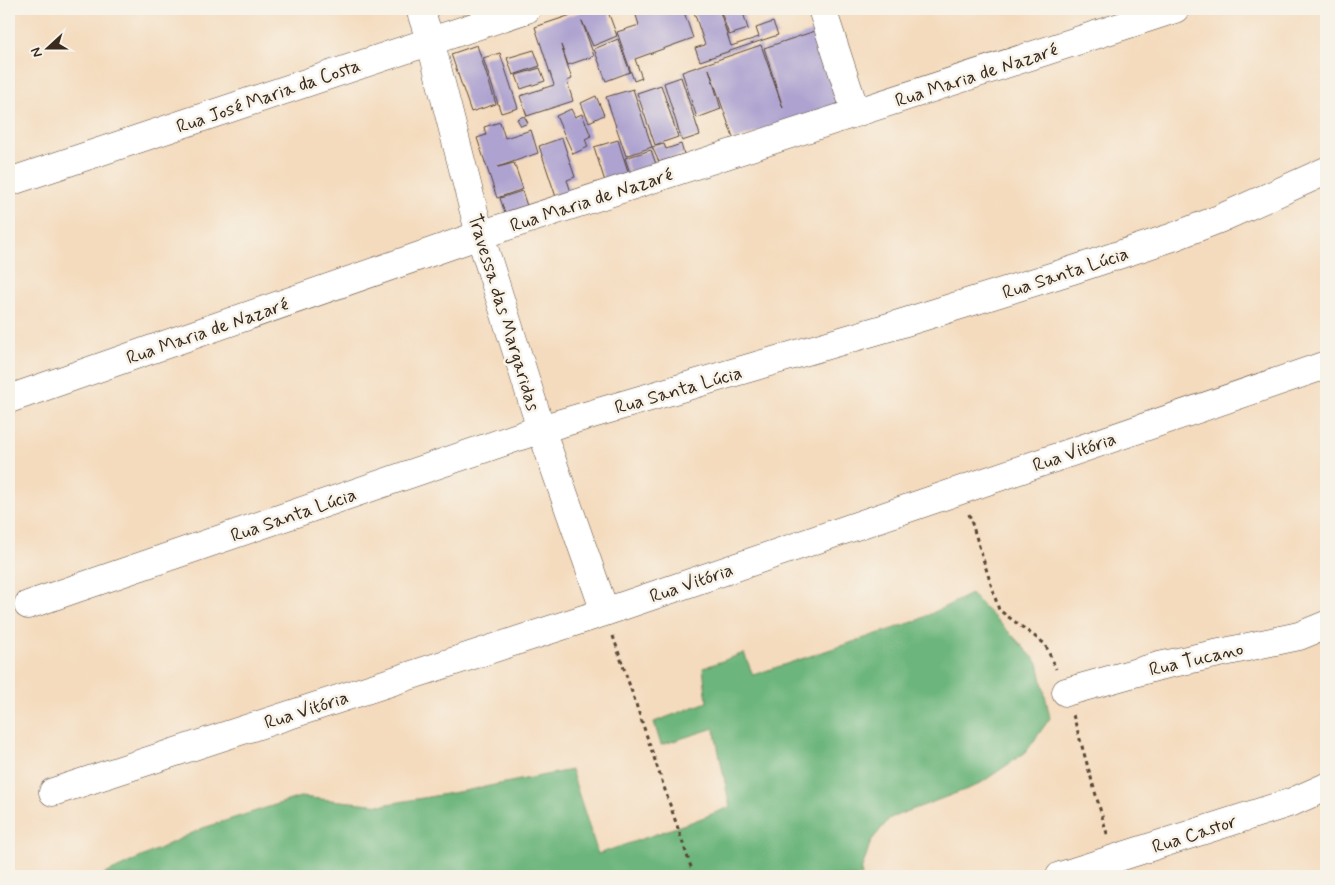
<svg xmlns="http://www.w3.org/2000/svg" width="1335" height="885" viewBox="0 0 1335 885" font-family="Mynerve,sans-serif">
<style>
.forest{fill:#6cb57b;stroke:#54704c}
.building{fill:#aea3d0}
.lines{fill:none;stroke-linecap:round;stroke-linejoin:round}
.minor-casing{stroke:#574536;stroke-width:29}
.path{stroke:#574536;stroke-width:3;stroke-dasharray:4 4;stroke-linecap:butt}
.minor{stroke:#fff;stroke-width:28}
.labels{text-anchor:middle;stroke-width:5;stroke-linejoin:round;paint-order:stroke}
.street-label{font-size:19px;fill:#3b2a1e;stroke:#f7f3e8}
</style>
<rect width="100%" height="100%" fill="#f7f3e8"/>
<filter id="ink" filterUnits="userSpaceOnUse"><feTurbulence type="fractalNoise" baseFrequency=".02" numOctaves="2"/><feDisplacementMap in="SourceGraphic" scale="10" xChannelSelector="R" yChannelSelector="G"/><feConvolveMatrix kernelMatrix="1 2 1 2 8 2 1 2 1" color-interpolation-filters="sRGB"/></filter>
<filter id="wash" filterUnits="userSpaceOnUse"><feTurbulence type="fractalNoise" baseFrequency=".0096" numOctaves="4" result="noise"/><feDisplacementMap in="SourceGraphic" scale="20" xChannelSelector="R" yChannelSelector="G"/><feGaussianBlur stdDeviation="1.12" result="paint"/><feColorMatrix in="noise" values="0 0 0 0 0 0 0 0 0 0 0 0 0 0 0 0 0 1.4 0 .05"/><feComposite in="paint" operator="in"/></filter>
<g filter="url(#wash)">
<rect width="100%" height="100%" fill="#f4dbbe"/>
<path class="forest" d="M 971,594 L 1012,635 L 1038,663 L 1050,718 L 1026,752 L 978,785 L 890,818 L 871,841 L 861,871 L 862,876 L 101,876 L 203,828 L 300,797 L 382,805 L 469,790 L 571,770 L 598,854 L 694,821 L 730,807 L 714,728 L 661,745 L 654,722 L 707,702 L 703,668 L 744,653 L 753,675 L 916,621 Z"/>
<g id="blocks">
<path class="building" d="M 589,9 L 607,9 L 617,36 L 593,46 L 582,21 L 594,56 L 568,65 L 561,45 L 572,79 L 567,81 L 573,101 L 527,116 L 520,96 L 554,85 L 535,27 Z
M 634,9 L 683,9 L 693,38 L 635,59 L 642,78 L 634,81 L 617,32 L 639,25 Z
M 693,9 L 719,9 L 731,46 L 759,37 L 756,28 L 773,22 L 778,35 L 700,61 L 695,48 L 705,45 Z
M 720,9 L 742,9 L 748,29 L 729,35 Z
M 815,31 L 839,105 L 734,140 L 709,69 L 721,109 L 697,118 L 682,72 L 761,45 L 783,108 L 764,48 Z
M 618,39 L 630,72 L 606,81 L 594,49 Z
M 477,45 L 496,104 L 471,112 L 451,54 Z
M 534,50 L 540,66 L 513,75 L 507,58 Z
M 500,53 L 518,108 L 501,113 L 483,58 Z
M 540,68 L 545,81 L 521,89 L 516,75 Z
M 681,77 L 700,135 L 682,141 L 664,83 Z
M 661,85 L 678,137 L 655,145 L 637,93 Z
M 633,89 L 652,147 L 664,144 L 666,149 L 681,144 L 684,154 L 659,162 L 652,147 L 626,156 L 606,97 Z
M 596,96 L 604,115 L 589,122 L 581,103 Z
M 571,109 L 575,117 L 582,114 L 591,136 L 585,139 L 588,147 L 573,154 L 556,116 Z
M 524,116 L 528,123 L 521,126 L 517,119 Z
M 500,122 L 505,138 L 531,130 L 538,153 L 498,167 L 514,163 L 523,189 L 497,198 L 477,138 L 486,135 L 484,127 Z
M 562,138 L 575,177 L 567,180 L 574,201 L 559,206 L 539,146 Z
M 618,140 L 632,184 L 608,191 L 594,147 Z
M 651,150 L 656,164 L 630,173 L 625,158 Z
M 522,191 L 529,212 L 507,219 L 500,198 Z"/>
</g>
</g>
<g filter="url(#ink)">
<use href="#blocks" fill-opacity="0" stroke="#574536" stroke-width="1"/>
<g class="lines">
<defs>
<path id="minor" d="M 420,9 L 430,40 L 480,235 L 541,429 L 605,612
M 822,9 L 856,113
M 9,182 L 527,9
M 9,399 L 480,235 L 1175,9
M 28,605 L 541,429 L 896,325 L 1073,270 L 1173,237 L 1219,219 L 1326,171
M 1066,692 L 1159,666 L 1299,636 L 1326,625
M 53,792 L 605,612 L 1326,365
M 1060,876 L 1292,802 L 1326,787"/>
</defs>
<use href="#minor" class="minor-casing"/>
<path class="path" d="M 969,514 L 999,610 L 1045,644 L 1056,669
M 613,636 L 694,876
M 1073,715 L 1108,837"/>
<use href="#minor" class="minor"/>
</g>
</g>
<g class="labels">
<g class="street-label">
<text transform="translate(976 74) rotate(-18)" y="7">Rua Maria de Nazaré</text>
<text transform="translate(268 95) rotate(-19)" y="7">Rua José Maria da Costa</text>
<text transform="translate(591 199) rotate(-18)" y="7">Rua Maria de Nazaré</text>
<text transform="translate(1065 272) rotate(-18)" y="7">Rua Santa Lúcia</text>
<text transform="translate(505 312) rotate(73)" y="7">Travessa das Margaridas</text>
<text transform="translate(207 330) rotate(-19)" y="7">Rua Maria de Nazaré</text>
<text transform="translate(678 389) rotate(-16)" y="7">Rua Santa Lúcia</text>
<text transform="translate(1074 451) rotate(-19)" y="7">Rua Vitória</text>
<text transform="translate(293 514) rotate(-19)" y="7">Rua Santa Lúcia</text>
<text transform="translate(691 582) rotate(-19)" y="7">Rua Vitória</text>
<text transform="translate(1196 658) rotate(-13)" y="7">Rua Tucano</text>
<text transform="translate(306 709) rotate(-18)" y="7">Rua Vitória</text>
<text transform="translate(1194 833) rotate(-18)" y="7">Rua Castor</text>
</g>
</g>
<rect width="1335" height="885" fill="none" stroke="#f7f3e8" stroke-width="30"/>
<g transform="translate(48 48) rotate(249)" stroke="#f7f3e8" stroke-width="4" paint-order="stroke">
<path d="M0-4L9 19L0 12L-9 19Z" fill="#3b2a1e"/>
<text y="-8" font-size="14" font-weight="bold" text-anchor="middle" fill="#3b2a1e">N</text>
</g>
</svg>
